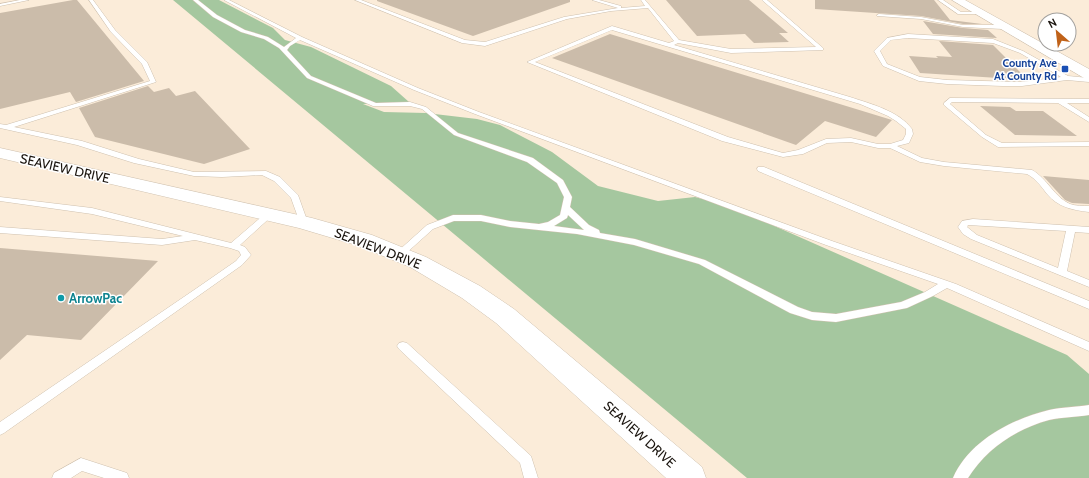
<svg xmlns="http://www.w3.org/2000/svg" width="1089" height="478" viewBox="0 0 1089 478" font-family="Cabin,sans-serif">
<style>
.green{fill:#a5c79f}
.building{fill:#cbbcaa}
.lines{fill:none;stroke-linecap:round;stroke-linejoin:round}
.lane-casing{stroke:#cfc1af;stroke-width:1}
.secondary-casing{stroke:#cfc1af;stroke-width:1}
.lane{fill:#fff;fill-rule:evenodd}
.secondary{fill:#fff;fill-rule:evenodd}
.transit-dot{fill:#1a4fb4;stroke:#fff;stroke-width:1.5}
.culture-dot{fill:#0f9aa8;stroke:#fff;stroke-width:1.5}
.labels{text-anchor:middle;stroke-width:3;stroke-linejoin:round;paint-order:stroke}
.far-transit-label{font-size:11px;font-weight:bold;fill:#164399;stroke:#fff;text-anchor:end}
.street-label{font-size:13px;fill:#19130d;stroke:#fff}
.culture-label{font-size:13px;font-weight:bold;fill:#0d838f;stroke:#fff;text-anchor:start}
</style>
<rect width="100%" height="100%" fill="#fbecd9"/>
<path class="green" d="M 173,0 L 219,0 L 273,28 L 285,40 L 311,47 L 391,86 L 409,102 L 363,104 L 384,112 L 426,113 L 477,119 L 500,125 L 552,152 L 598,186 L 658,201 L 695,197 L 729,206 L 1067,355 L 1089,374 L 1089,478 L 747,478 Z"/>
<path class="building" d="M 73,0 L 77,0 L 144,81 L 76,102 L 70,92 L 0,109 L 0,13 Z
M 377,0 L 570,0 L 570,2 L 473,36 L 377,1 Z
M 666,0 L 749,0 L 788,33 L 779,33 L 789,42 L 754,43 L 745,34 L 697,36 Z
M 815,0 L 934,0 L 950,20 L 982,24 L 963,24 L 921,16 L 815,9 Z
M 923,21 L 963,28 L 988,30 L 997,38 L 933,34 Z
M 610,34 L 892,120 L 876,137 L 825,121 L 796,145 L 552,58 Z
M 939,41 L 993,45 L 1028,80 L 920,73 L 909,56 L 938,58 L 936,56 L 952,57 Z
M 148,86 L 154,92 L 169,88 L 176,96 L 195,91 L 250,149 L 204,164 L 95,137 L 79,108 Z
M 980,106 L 1010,107 L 1016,111 L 1043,111 L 1077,136 L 1015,135 Z
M 1043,176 L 1089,180 L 1089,204 L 1072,203 L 1065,200 Z
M 0,248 L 158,261 L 81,340 L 27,335 L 0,360 Z"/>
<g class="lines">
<defs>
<path id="lane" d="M 20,0 L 29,0 L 0,6 L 0,4 Z
M 89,0 L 93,0 L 115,30 L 147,62 L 156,82 L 14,127 L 82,141 L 139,159 L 194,172 L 266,171 L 280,177 L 298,195 L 308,223 L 307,225 L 301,225 L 300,223 L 291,198 L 274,181 L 262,175 L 222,177 L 194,176 L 134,163 L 77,145 L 0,128 L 0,124 L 6,125 L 150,81 L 142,64 L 111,32 Z
M 193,0 L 198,0 L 217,15 L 245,30 L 268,37 L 284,47 L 296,38 L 224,0 L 229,0 L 302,37 L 418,88 L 479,112 L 832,241 L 956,284 L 1089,342 L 1089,351 L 947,288 L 933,296 L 907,308 L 836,322 L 812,320 L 790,313 L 699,264 L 634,245 L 577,234 L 510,227 L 481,221 L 454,221 L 433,229 L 403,256 L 397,256 L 395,254 L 397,252 L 427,225 L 453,215 L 481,215 L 510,221 L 539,224 L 548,222 L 560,215 L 564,197 L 557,183 L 527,162 L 454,135 L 422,109 L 410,106 L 373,106 L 307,78 L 279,48 L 264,39 L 241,32 L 213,17 ZM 300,40 L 414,90 L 475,114 L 826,245 L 938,284 L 925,292 L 901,302 L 836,314 L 812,312 L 798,307 L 705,260 L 635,239 L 600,233 L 599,230 L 589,225 L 570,207 L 572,197 L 563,180 L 533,158 L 458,133 L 426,107 L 410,102 L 376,103 L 311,76 L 287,50 L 290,46 ZM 568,215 L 583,229 L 584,230 L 554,226 L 567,218 Z
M 355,0 L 361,0 L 465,40 L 485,42 L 564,17 L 618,8 L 592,0 L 599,0 L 621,6 L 621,8 L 645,6 L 641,0 L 645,0 L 679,40 L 731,49 L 816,47 L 762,0 L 767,0 L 823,48 L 823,50 L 731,53 L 678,43 L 674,45 L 850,97 C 871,104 899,111 912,129 L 913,134 L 909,143 L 897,146 L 922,158 L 944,162 L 1032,170 C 1047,178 1054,197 1070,204 C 1076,206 1083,206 1089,206 L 1089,212 C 1072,210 1058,207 1047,194 C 1041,186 1036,179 1027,174 L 944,166 L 920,162 L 890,148 L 878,148 L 851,142 L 827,143 L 803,154 L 783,157 L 722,141 L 527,62 L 612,26 L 669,43 L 674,41 L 648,8 L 611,11 L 567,19 L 485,46 L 462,43 ZM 612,30 L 860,104 L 888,116 L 896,121 L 906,129 L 906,134 L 903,140 L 890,144 L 878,144 L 851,138 L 826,139 L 798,150 L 783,153 L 728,137 L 535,62 Z
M 938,0 L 943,0 L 961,12 L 980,12 L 982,13 L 980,14 L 958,14 Z
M 879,14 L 921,17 L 963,25 L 1003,25 L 1006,27 L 1003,29 L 963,27 L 921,19 L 877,16 L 877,15 Z
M 908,34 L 993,39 L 1023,51 L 1068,76 L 1089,78 L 1089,82 L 1067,80 L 1022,86 L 1003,86 L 947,84 L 919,81 L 883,66 L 874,51 L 887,38 ZM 908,38 L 993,43 L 1020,53 L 1061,77 L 1022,82 L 947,80 L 920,77 L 887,64 L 880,51 L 891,40 Z
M 950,98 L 1089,99 L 1089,103 L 1067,103 L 1089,117 L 1089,122 L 1058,103 L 952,102 L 950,104 L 986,135 L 1002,143 L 1089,142 L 1089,146 L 998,147 L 982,137 L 944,105 L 944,103 Z
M 758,167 L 764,167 L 1089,301 L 1089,309 L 758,171 L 757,169 Z
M 0,197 L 92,208 L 231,243 L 266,213 L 272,213 L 273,215 L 240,245 L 245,247 L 251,255 L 242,265 L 4,433 L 0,435 L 0,422 L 197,288 L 236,261 L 241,255 L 239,251 L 230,248 L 195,240 L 162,245 L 0,233 L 0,227 L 162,239 L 183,236 L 92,214 L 0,201 Z
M 973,219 L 1089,227 L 1089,233 L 1075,232 L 1067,271 L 1089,280 L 1089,287 L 971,239 L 963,234 L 958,227 L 962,221 ZM 968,225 L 1066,231 L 1058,268 L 977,235 L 967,227 Z
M 403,342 L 407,343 L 531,456 L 538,478 L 524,478 L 520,463 L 399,349 L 397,346 L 399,343 Z
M 1089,405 L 1089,415 C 1076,417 1062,417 1049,420 C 1016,429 986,449 968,478 L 953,478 C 969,441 1012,419 1049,410 C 1062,407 1076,407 1089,405 Z
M 81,458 L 127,473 L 129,478 L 104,478 L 82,471 L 71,478 L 52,478 L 54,473 Z"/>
<path id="secondary" d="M 952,0 L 965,0 L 1089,69 L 1089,79 L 1084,78 Z
M 0,148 L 312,218 L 372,235 L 426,257 L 480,286 L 514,309 L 702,467 L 706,478 L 666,478 L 496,323 L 462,298 L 410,267 L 356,245 L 299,228 L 0,158 Z"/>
</defs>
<use href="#lane" class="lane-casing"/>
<use href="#secondary" class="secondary-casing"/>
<use href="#lane" class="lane"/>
<use href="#secondary" class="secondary"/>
</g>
<rect class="transit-dot" x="1061" y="65" width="8" height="8" rx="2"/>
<circle class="culture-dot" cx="61" cy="298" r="4"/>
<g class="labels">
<g class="far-transit-label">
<text x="1057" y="67">County Ave<tspan x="1057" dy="13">At County Rd</tspan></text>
</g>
<g class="street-label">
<text transform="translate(65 168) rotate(13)" y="5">SEAVIEW DRIVE</text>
<text transform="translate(378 248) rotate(21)" y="5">SEAVIEW DRIVE</text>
<text transform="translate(640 434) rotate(42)" y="5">SEAVIEW DRIVE</text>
</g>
<g class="culture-label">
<text x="69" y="303">ArrowPac</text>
</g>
</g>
<g transform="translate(1057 32) rotate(332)"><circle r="19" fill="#ffffff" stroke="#a3a19e"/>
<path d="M0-3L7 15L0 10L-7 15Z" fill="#c06219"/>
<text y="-6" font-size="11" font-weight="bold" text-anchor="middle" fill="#19130d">N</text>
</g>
</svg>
